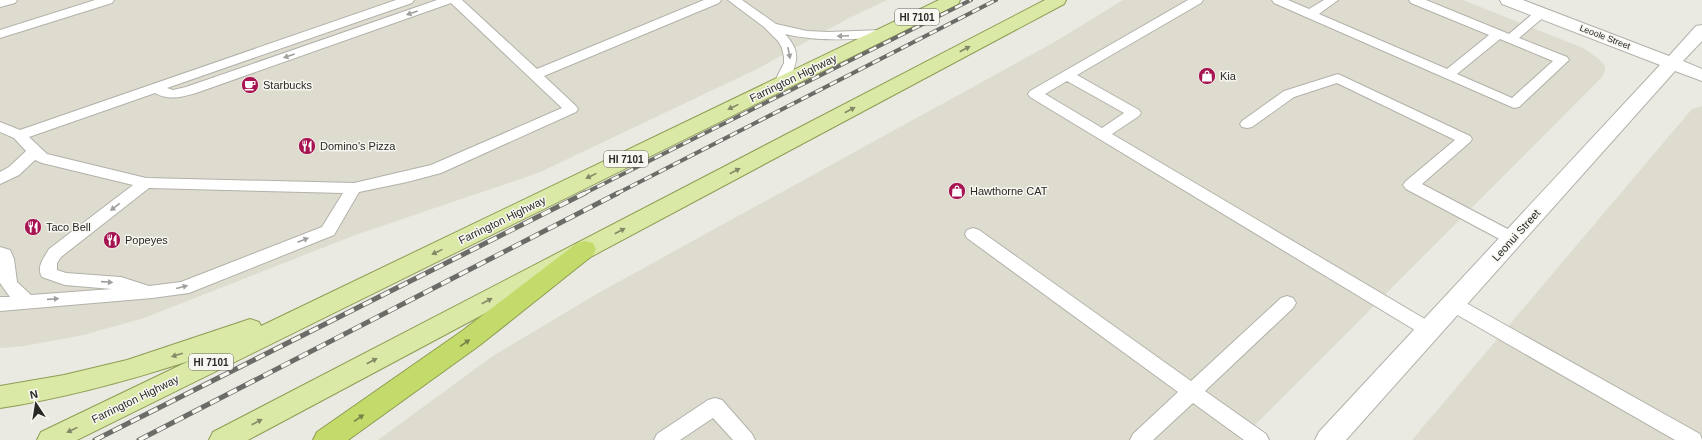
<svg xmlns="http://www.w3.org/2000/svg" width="1702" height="440" viewBox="0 0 1702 440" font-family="Helvetica,sans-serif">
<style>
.built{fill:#dddcce}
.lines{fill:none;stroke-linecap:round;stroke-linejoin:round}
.lane-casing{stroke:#b2b1aa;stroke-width:2}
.street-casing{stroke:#b2b1aa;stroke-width:2}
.primary-casing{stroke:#8d9d52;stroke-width:2}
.highway-casing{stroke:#8d9d52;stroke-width:2}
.lane{fill:#fff;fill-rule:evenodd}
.street{fill:#fff;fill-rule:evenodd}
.primary{fill:#dbe9a6;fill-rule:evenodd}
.highway{fill:#c3db6a;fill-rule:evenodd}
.rail-far1-casing{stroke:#6b6b67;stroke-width:4}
.rail-casing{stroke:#6b6b67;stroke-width:5}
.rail-far1{stroke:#f7f6f0;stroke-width:2.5;stroke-dasharray:8;stroke-linecap:butt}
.rail{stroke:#f7f6f0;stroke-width:3.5;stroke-dasharray:10;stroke-linecap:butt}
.oneway{fill:#9f9f9d}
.oneway2{fill:#828966}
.oneway3{fill:#768248}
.labels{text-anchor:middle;stroke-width:3;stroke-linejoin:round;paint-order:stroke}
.far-street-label{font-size:9px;fill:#292926;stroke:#f7f6f0}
.shield{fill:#f7f6f0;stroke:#676663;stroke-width:1}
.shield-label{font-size:10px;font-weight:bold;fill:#292926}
.poi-label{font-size:11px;fill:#292926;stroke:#f7f6f0;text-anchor:start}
.street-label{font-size:11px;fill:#292926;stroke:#f7f6f0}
</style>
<rect width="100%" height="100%" fill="#eae9e2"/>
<path class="built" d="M 0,0 L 887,0 L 847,19 L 759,68 L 538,173 L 355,235 L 144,318 L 83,335 L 24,346 L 0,348 Z
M 1123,0 L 1463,0 L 1583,48 L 1599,59 L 1605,66 L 1605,71 L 1602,77 L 1240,440 L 378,440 L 493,356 L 600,292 L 1053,43 Z
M 1702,106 L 1702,440 L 1412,440 L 1692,109 Z"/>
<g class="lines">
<defs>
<path id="lane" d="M 0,0 L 17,0 L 15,3 L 0,7 Z
M 95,0 L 114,0 L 112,3 L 0,38 L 0,30 Z
M 396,0 L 414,0 L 412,3 L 167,88 L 173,90 L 186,87 L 437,0 L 462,0 L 537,69 L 704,0 L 721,0 L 719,3 L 544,76 L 576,106 L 578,109 L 576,112 L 441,173 L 407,182 L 359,192 L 334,235 L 189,293 L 152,298 L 0,311 L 0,297 L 10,297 L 0,283 L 0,247 L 10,250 L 14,259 L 17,282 L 31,295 L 112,289 L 65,285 L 42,277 C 36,267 44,258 49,249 L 133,185 L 42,163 L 35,160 L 19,175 L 0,184 L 0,172 L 9,167 L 26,151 L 14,138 L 0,132 L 0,122 L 20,130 ZM 451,3 L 562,108 L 431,165 L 354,183 L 146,178 L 47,154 L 29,137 L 155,93 C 169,101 181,97 196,93 ZM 149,188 L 343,193 L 322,227 L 181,282 L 149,286 L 121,277 L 66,273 L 57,270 L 57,263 L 61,257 Z
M 728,0 L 742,0 L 776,24 L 807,31 L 828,32 L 882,30 L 887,31 L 888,34 L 887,37 L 882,38 C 848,39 820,42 785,34 C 802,53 797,62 788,83 L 786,86 L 776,86 L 774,83 L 784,63 L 784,57 L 782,48 L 778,41 L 764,27 Z
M 1188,0 L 1203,0 L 1201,3 L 1077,75 L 1139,110 L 1141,113 L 1139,116 L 1112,134 L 1435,325 L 1438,330 L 1435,335 L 1429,337 L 1423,335 L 1030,97 L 1028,94 L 1030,91 ZM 1067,81 L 1124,113 L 1102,128 L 1045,94 Z
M 1272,0 L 1288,0 L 1309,9 L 1324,0 L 1338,0 L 1319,14 L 1447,69 L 1489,35 L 1411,3 L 1409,0 L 1426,0 L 1509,34 L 1537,10 L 1545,10 L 1547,13 L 1545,16 L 1519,38 L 1567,57 L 1569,60 L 1519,107 L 1514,108 L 1274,3 ZM 1500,39 L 1553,61 L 1512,98 L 1457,74 Z
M 1338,74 L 1470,136 L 1472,139 L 1470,142 L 1422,184 L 1519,235 L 1521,239 L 1519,243 L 1513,245 L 1507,243 L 1406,189 L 1403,185 L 1406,181 L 1455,140 L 1337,83 L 1294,97 L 1252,127 L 1247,128 L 1242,127 L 1240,124 L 1242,121 L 1284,91 Z
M 973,228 L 979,230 L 1191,381 L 1281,298 L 1287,296 L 1293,298 L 1296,303 L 1293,308 L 1205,391 L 1266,434 L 1269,440 L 1244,440 L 1193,403 L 1153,440 L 1130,440 L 1133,434 L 1178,392 L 967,238 L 965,234 L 967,230 Z
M 1453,297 L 1459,299 L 1700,434 L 1702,440 L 1675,440 L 1447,309 L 1444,304 L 1447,299 Z
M 715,398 L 722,400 L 752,434 L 755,440 L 733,440 L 713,418 L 680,440 L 654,440 L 657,434 L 708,400 Z"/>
<path id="street" d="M 1500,0 L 1523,0 L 1669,56 L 1696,26 L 1702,25 L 1702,41 L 1683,61 L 1702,69 L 1702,81 L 1675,71 L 1346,440 L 1315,440 L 1319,432 L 1660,65 L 1502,4 Z"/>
<path id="primary" d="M 939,0 L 960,0 L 958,4 L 77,440 L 37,440 L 41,432 L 189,361 C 127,381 65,398 0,408 L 0,386 L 64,375 L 127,360 L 250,319 L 259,322 L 261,326 Z
M 1045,0 L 1066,0 L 1064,4 L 248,440 L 209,440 L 213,432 Z"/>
<path id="highway" d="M 585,241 L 593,243 L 596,249 L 593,255 L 480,345 L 348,440 L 313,440 L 317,432 L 462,331 L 577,243 Z"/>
</defs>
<use href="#lane" class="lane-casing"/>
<use href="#street" class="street-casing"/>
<use href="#primary" class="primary-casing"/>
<use href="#highway" class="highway-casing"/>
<use href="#lane" class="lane"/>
<use href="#street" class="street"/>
<use href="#primary" class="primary"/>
<use href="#highway" class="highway"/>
<defs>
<path id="rail-far1" d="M 583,194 L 971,0
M 616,194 L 996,0"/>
<path id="rail" d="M 95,440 L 585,193
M 139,440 L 618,193"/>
</defs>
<use href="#rail-far1" class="rail-far1-casing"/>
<use href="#rail" class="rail-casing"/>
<use href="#rail-far1" class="rail-far1"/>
<use href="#rail" class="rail"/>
</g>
<defs><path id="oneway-solid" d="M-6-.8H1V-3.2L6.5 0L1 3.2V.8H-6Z"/></defs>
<g class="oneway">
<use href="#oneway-solid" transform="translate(412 13) rotate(161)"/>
<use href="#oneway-solid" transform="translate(843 36) rotate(178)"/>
<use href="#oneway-solid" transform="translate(789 53) rotate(79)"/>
<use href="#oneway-solid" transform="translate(289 56) rotate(161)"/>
<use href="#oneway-solid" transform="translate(115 207) rotate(142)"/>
<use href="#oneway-solid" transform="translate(303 240) rotate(-21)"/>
<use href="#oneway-solid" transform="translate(107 282) rotate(4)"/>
<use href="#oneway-solid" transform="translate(182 287) rotate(-14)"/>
<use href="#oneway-solid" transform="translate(53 299) rotate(-4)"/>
</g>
<g class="oneway2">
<use href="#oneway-solid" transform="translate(965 49) rotate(-28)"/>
<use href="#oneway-solid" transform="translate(733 107) rotate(154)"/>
<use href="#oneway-solid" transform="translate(850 110) rotate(-28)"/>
<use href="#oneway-solid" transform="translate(735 171) rotate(-28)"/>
<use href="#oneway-solid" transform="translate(591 176) rotate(154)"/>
<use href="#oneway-solid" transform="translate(620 231) rotate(-28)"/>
<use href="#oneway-solid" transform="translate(437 252) rotate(154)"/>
<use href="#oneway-solid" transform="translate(487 301) rotate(-28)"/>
<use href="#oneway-solid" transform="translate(177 355) rotate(163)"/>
<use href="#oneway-solid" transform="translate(372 361) rotate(-28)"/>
<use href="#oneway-solid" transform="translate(257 422) rotate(-28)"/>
<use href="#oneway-solid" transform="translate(72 430) rotate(154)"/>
</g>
<g class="oneway3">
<use href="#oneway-solid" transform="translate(465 343) rotate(-35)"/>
<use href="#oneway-solid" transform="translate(359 418) rotate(-35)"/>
</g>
<defs>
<symbol id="shop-disc" viewBox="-11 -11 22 22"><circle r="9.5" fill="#a61451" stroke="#f7f6f0"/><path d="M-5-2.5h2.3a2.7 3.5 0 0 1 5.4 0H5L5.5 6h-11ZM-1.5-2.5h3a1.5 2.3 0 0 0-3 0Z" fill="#fff"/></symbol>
<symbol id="cafe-disc" viewBox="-11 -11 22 22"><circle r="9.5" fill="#a61451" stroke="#f7f6f0"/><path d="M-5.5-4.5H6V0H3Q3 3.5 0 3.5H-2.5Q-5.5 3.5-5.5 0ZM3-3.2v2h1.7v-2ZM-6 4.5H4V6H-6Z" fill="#fff"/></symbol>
<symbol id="restaurant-disc" viewBox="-11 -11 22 22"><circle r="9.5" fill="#a61451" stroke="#f7f6f0"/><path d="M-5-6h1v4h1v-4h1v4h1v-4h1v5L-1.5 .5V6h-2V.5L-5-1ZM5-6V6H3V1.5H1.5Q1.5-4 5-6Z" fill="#fff"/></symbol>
</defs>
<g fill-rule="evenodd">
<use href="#shop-disc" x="1197" y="66" width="20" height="20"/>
<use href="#cafe-disc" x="240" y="75" width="20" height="20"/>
<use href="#restaurant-disc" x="297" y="136" width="20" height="20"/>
<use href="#shop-disc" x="947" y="181" width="20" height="20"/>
<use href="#restaurant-disc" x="23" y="217" width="20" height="20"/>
<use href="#restaurant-disc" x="102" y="230" width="20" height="20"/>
</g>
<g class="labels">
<g class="far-street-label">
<text transform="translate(1605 37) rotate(21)" y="3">Leoole Street</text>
</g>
<g class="shield">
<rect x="895" y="9" width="44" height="16" rx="3"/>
<rect x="604" y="151" width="44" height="16" rx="3"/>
<rect x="189" y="354" width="44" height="16" rx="3"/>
</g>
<g class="shield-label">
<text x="917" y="21">HI 7101</text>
<text x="626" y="163">HI 7101</text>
<text x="211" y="366">HI 7101</text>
</g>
<g class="poi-label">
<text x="1220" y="80">Kia</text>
<text x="263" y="89">Starbucks</text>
<text x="320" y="150">Domino's Pizza</text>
<text x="970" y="195">Hawthorne CAT</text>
<text x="46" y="231">Taco Bell</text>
<text x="125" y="244">Popeyes</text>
</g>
<g class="street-label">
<text transform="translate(793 78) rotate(-26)" y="4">Farrington Highway</text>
<text transform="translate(502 220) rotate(-26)" y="4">Farrington Highway</text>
<text transform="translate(1516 235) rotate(-48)" y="4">Leonui Street</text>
<text transform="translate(135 399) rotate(-26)" y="4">Farrington Highway</text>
</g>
</g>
<g transform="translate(36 404) rotate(348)" stroke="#f7f6f0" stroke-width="3" paint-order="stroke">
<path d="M0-3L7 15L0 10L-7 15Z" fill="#292926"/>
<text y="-6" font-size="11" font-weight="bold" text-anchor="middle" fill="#292926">N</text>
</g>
</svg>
